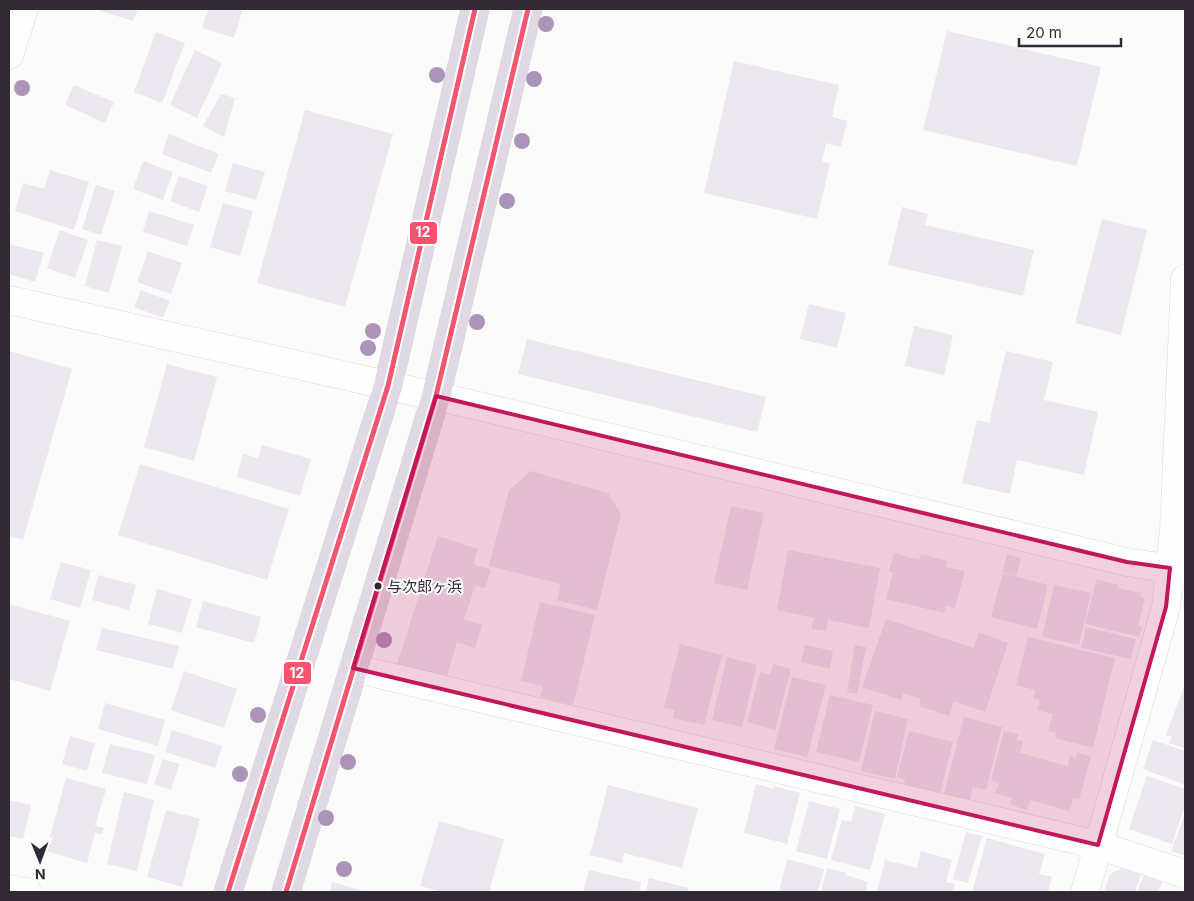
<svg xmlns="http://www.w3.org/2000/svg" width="1194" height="901" viewBox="0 0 1194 901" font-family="Inter,'Noto Sans JP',sans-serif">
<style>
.building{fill:#ece6ef}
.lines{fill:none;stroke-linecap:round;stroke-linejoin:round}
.minor-casing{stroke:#dcd7de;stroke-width:29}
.highway-casing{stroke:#d8d7d9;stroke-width:29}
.minor{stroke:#fefefe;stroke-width:28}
.highway{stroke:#e0d9e3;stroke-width:28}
.bus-1-casing{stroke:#fff;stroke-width:9}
.bus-1{stroke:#f7546f;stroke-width:5}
.tree{fill:#ac94b8}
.marked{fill:#c2185b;fill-opacity:0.2;stroke:#c2185b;stroke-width:4;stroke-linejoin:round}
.bus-dot{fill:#312a35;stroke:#fff;stroke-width:2}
.labels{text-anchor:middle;stroke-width:4;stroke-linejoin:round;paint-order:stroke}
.bus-label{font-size:15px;fill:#312a35;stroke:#fff;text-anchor:start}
.line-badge{stroke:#fff;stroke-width:2}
.badge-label{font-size:14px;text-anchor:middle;font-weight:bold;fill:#fff}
</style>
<rect width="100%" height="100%" fill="#fbfbfb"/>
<path class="building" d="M 94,9 L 138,9 L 133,21 Z
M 208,9 L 243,9 L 234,38 L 202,28 Z
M 947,31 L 1101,67 L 1077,166 L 923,130 Z
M 156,32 L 185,43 L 162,103 L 134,92 Z
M 195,50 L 222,63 L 197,118 L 170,105 Z
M 734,61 L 839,85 L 832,117 L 847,121 L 841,147 L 826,143 L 822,161 L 830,163 L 817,219 L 704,193 Z
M 74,85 L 114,102 L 105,123 L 65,105 Z
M 221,94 L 235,98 L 224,137 L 203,126 Z
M 305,110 L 393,134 L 345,307 L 257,283 Z
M 169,134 L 219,154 L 211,173 L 162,154 Z
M 143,161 L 173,172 L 163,200 L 133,189 Z
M 233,163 L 265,172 L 256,200 L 225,191 Z
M 50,170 L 89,182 L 74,230 L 15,211 L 23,183 L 44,189 Z
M 179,176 L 208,186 L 199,212 L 170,201 Z
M 96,185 L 115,191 L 101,235 L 82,229 Z
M 223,203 L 253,211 L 240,256 L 210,247 Z
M 902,207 L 928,214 L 925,225 L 1034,250 L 1023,296 L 888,265 Z
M 149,211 L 194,225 L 187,246 L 143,232 Z
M 1102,219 L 1147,230 L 1121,335 L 1075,323 Z
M 60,230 L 88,240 L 75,278 L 47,268 Z
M 97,240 L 122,246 L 109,293 L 85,286 Z
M 9,244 L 44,253 L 35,282 L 9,274 Z
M 148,251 L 182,263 L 171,294 L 137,282 Z
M 141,290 L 170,301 L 163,318 L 134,307 Z
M 809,304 L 846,313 L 837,348 L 800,339 Z
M 914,326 L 953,335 L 944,375 L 905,366 Z
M 527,339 L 766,397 L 757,432 L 518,374 Z
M 9,351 L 72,369 L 23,540 L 9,536 Z
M 1006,351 L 1053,362 L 1044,400 L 1098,412 L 1084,475 L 1017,460 L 1010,494 L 962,483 L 977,420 L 989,423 Z
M 167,364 L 217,377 L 194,461 L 144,447 Z
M 262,445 L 311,459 L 300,496 L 237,477 L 243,454 L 258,458 Z
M 140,464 L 289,509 L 267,580 L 118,535 Z
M 531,471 L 608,493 L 621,514 L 597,610 L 557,600 L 561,584 L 489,566 L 509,490 Z
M 731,506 L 764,513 L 747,590 L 714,583 Z
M 438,536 L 478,549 L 473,564 L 491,570 L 485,588 L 475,586 L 464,619 L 482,625 L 475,648 L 457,642 L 446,679 L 397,664 Z
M 788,550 L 880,568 L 869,628 L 828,620 L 826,631 L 811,629 L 814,618 L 777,610 Z
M 894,553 L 919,560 L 921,554 L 947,561 L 946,567 L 965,571 L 955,608 L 946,605 L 944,613 L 886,599 L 893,573 L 889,572 Z
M 1007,554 L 1021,558 L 1016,576 L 1003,572 Z
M 61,562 L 91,570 L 80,608 L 50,599 Z
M 1003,573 L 1048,585 L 1037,629 L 991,617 Z
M 98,575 L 136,585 L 129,610 L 92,600 Z
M 1097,579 L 1119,585 L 1118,588 L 1141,593 L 1140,597 L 1145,598 L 1138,626 L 1142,627 L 1139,637 L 1085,624 Z
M 1054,585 L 1091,593 L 1079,645 L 1042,637 Z
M 157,589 L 192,599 L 182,633 L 148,624 Z
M 203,601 L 261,617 L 254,643 L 196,627 Z
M 540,602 L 595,615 L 573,705 L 540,697 L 543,686 L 521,681 Z
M 9,604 L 70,621 L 50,691 L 9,679 Z
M 886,619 L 974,648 L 979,632 L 1008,643 L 985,712 L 954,701 L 949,716 L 919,706 L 921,699 L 903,693 L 901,700 L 862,687 Z
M 1086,627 L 1136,639 L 1131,659 L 1081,648 Z
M 102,628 L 179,646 L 173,669 L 96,650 Z
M 1028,637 L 1115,658 L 1093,748 L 1055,738 L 1056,733 L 1048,731 L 1053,714 L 1037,710 L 1040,700 L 1033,698 L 1035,690 L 1016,685 Z
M 680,644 L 722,655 L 704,725 L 673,718 L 675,710 L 664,708 Z
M 805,645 L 833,651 L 830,669 L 801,662 Z
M 855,645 L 866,647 L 857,694 L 847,692 Z
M 727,657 L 757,665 L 742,727 L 712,720 Z
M 773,664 L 791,669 L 775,730 L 747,722 L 760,672 L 770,675 Z
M 184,671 L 237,689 L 224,728 L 171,710 Z
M 792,677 L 826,685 L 807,757 L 774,749 Z
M 1185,684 L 1185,749 L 1169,743 L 1172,737 L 1166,735 Z
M 830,695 L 873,705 L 859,762 L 816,752 Z
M 105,703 L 165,720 L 158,746 L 98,729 Z
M 875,711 L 908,719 L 895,779 L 861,771 Z
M 964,717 L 1002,727 L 986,790 L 973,787 L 970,801 L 944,794 Z
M 172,730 L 222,746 L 215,768 L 165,752 Z
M 909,731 L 953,742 L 940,794 L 904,785 L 905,779 L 897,777 Z
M 1004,731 L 1019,734 L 1017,740 L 1023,741 L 1020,753 L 1068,766 L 1070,756 L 1076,758 L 1077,753 L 1091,756 L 1079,800 L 1073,798 L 1070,811 L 1030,800 L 1027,810 L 1010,805 L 1012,798 L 995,793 L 999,783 L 991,780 Z
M 70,736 L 95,743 L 87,771 L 62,764 Z
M 1153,740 L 1185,751 L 1185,785 L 1143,769 Z
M 110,744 L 155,755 L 147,784 L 102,773 Z
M 163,759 L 179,764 L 171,790 L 154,784 Z
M 1147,776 L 1185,789 L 1185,806 L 1172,844 L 1129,829 Z
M 66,778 L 106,789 L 95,826 L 104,828 L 102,834 L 95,833 L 87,863 L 46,851 Z
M 756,784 L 774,789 L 774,786 L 800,793 L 787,844 L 744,833 Z
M 608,785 L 698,808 L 682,868 L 624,853 L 622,863 L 590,855 Z
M 124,792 L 154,800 L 137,871 L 107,864 Z
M 9,800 L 31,805 L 23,839 L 9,836 Z
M 809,801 L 840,809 L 827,859 L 796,851 Z
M 855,806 L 885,814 L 870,870 L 831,860 L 842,820 L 851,822 Z
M 166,810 L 200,819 L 182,887 L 147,877 Z
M 1185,813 L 1185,856 L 1171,851 Z
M 439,821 L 504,839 L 489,892 L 443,892 L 420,886 Z
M 966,832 L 982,836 L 968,883 L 953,879 Z
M 987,838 L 1045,854 L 1039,874 L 1052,877 L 1048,892 L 972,892 Z
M 921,851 L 952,860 L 946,882 L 955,884 L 953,892 L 877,892 L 885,860 L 917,868 Z
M 787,859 L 824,869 L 818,892 L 779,892 Z
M 827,868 L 847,873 L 846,875 L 868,882 L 865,892 L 821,892 Z
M 1123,868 L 1141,874 L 1135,892 L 1104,892 L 1110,874 Z
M 589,870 L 641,882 L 639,892 L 583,892 Z
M 1144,875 L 1162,882 L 1158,892 L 1137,892 Z
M 649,878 L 688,888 L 687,892 L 646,892 Z
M 332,882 L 367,892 L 330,892 Z"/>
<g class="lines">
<defs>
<path id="minor" d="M 9,55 L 24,9
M 9,300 L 466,403 L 1127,562 L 1185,571
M 353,668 L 1098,845 L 1185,874
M 9,889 L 27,892
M 1085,892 L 1166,607 L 1174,531 L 1185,279"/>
<path id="highway" d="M 228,892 L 388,386 L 475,9
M 286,892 L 436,396 L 528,9"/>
</defs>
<use href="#minor" class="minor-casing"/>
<use href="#highway" class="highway-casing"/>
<use href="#minor" class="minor"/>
<use href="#highway" class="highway"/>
<defs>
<path id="bus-1" d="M 228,892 L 388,386 L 475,9
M 286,892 L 436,396 L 528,9"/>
</defs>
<use href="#bus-1" class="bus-1-casing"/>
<use href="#bus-1" class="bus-1"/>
</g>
<g class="tree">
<circle cx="546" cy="24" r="8"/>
<circle cx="437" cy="75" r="8"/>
<circle cx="534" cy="79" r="8"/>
<circle cx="22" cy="88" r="8"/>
<circle cx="522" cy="141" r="8"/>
<circle cx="507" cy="201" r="8"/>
<circle cx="477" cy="322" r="8"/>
<circle cx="373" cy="331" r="8"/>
<circle cx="368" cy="348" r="8"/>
<circle cx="384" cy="640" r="8"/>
<circle cx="258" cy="715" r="8"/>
<circle cx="348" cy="762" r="8"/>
<circle cx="240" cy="774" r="8"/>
<circle cx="326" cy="818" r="8"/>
<circle cx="344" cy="869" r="8"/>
</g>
<path class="marked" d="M 436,396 L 1127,562 L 1170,568 L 1166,607 L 1098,845 L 353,668 Z"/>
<circle class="bus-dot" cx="378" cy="586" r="4.5"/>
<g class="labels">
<g class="bus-label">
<text x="387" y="592">与次郎ヶ浜</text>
</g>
</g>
<g class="line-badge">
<rect x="409" y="221" width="29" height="24" rx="5" fill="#f7546f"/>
<rect x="283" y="661" width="29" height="24" rx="5" fill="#f7546f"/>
</g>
<g class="badge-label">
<text x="423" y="237">12</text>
<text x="297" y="678">12</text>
</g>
<rect width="1194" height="901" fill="none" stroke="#312a35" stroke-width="20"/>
<g transform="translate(40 861) rotate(179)" stroke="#ffffff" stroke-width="4" paint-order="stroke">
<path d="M0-4L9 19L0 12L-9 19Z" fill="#312a35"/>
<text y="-8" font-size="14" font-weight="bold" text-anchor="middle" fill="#312a35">N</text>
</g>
<path d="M1019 38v8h102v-8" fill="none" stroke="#312a35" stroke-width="2.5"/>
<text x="1026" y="38" font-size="15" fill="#312a35" stroke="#ffffff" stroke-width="4" paint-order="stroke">20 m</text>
</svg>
